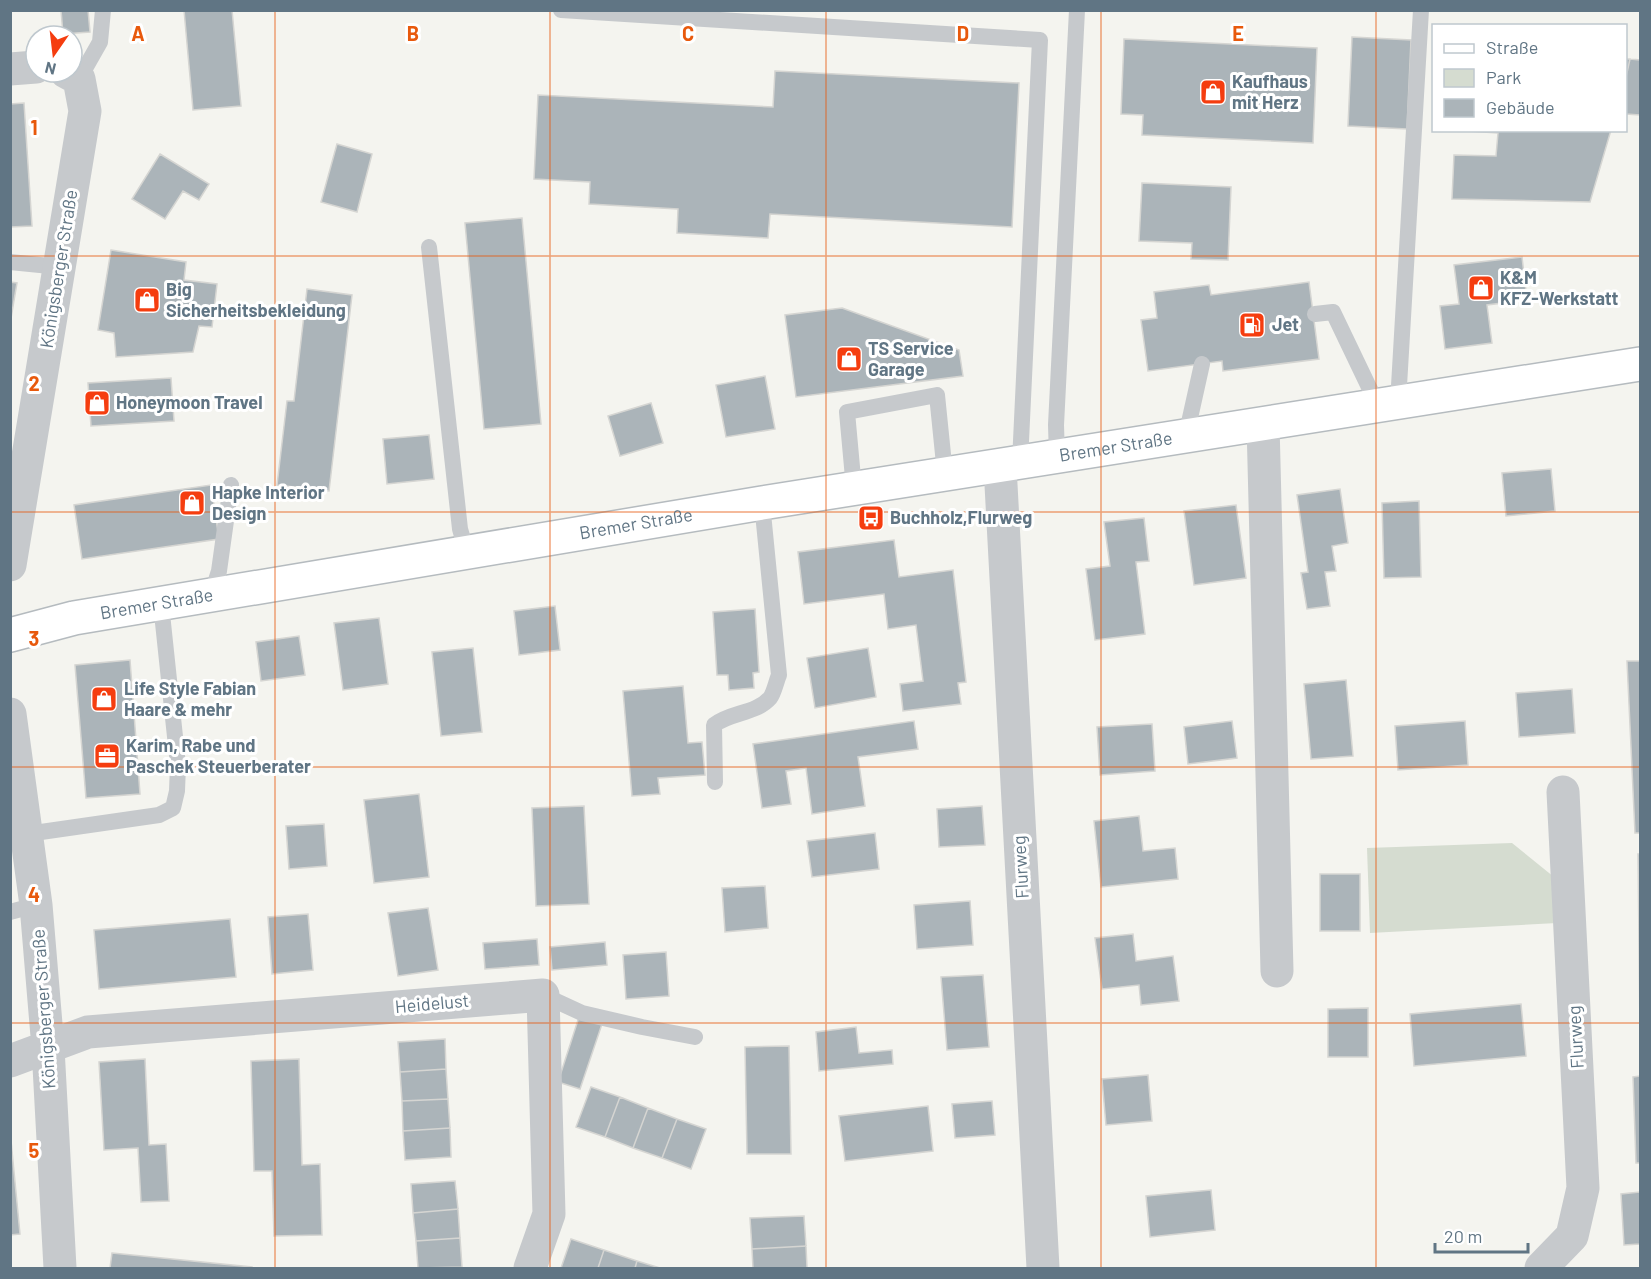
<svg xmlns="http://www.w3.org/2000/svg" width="1651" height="1279" viewBox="0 0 1651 1279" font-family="Barlow,sans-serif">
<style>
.green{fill:#d5dcd0}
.building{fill:#abb4b9;stroke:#d5d5d2;stroke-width:1.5}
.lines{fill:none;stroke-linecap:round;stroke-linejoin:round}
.secondary-casing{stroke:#b5bbbf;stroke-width:36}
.lane{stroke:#c6c9cc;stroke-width:16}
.street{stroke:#c6c9cc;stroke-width:33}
.secondary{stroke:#fff;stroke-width:33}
.grid{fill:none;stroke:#e8590c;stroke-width:1.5;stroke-opacity:0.55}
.labels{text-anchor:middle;stroke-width:6;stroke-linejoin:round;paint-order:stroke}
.poi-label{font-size:18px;font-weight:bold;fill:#607584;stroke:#fff;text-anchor:start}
.street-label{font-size:18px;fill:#607584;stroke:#fff}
.grid-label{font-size:20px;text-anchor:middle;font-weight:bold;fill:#e8590c;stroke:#fff;stroke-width:6;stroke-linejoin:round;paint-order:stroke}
</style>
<rect width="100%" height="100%" fill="#f4f4ef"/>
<path class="green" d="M 1512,843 L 1554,877 L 1557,923 L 1370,933 L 1367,848 Z"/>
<path class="building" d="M 61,10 L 88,10 L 90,32 L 63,34 Z
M 184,10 L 232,10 L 241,106 L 193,110 Z
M 1352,37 L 1411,40 L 1407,129 L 1348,126 Z
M 1124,39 L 1317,48 L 1313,143 L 1142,135 L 1143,115 L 1121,114 Z
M 1626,59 L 1630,59 L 1626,77 Z
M 1630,59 L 1640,60 L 1640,115 L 1626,114 L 1626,77 Z
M 775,71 L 1019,83 L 1012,227 L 770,214 L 768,238 L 677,233 L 678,209 L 589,204 L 590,182 L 534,179 L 538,95 L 773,107 Z
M 24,103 L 32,226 L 10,227 L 10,104 Z
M 1453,130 L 1611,130 L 1590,202 L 1452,199 L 1454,155 L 1496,156 L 1498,133 Z
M 337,144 L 372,154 L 357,212 L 321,202 Z
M 160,154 L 209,184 L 199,200 L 183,191 L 165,219 L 132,199 Z
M 1142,183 L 1231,187 L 1228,260 L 1191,259 L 1192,243 L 1139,241 Z
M 522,218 L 541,424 L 484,429 L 465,223 Z
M 111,250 L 186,262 L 184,280 L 217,284 L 212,327 L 199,326 L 193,352 L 116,357 L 114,333 L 98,330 Z
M 1522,257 L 1527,300 L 1487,305 L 1492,343 L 1445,349 L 1440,306 L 1459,304 L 1454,265 Z
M 10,282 L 17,283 L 10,324 Z
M 1309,282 L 1319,359 L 1223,371 L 1222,361 L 1148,371 L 1141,320 L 1157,318 L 1154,292 L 1209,285 L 1211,295 Z
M 307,289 L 352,295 L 329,491 L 277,485 L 287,401 L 294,401 Z
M 842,308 L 959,350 L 963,376 L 796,397 L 785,315 Z
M 765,376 L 775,429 L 726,437 L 716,385 Z
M 171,378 L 174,421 L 91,426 L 88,383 Z
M 651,403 L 663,443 L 620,456 L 608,416 Z
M 429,435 L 434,479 L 387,484 L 383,439 Z
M 1551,469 L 1555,511 L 1506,516 L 1502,473 Z
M 211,485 L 219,539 L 82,559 L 74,505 Z
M 1340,489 L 1348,543 L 1332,546 L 1336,571 L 1325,572 L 1330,606 L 1307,609 L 1301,573 L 1308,572 L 1297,495 Z
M 1419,501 L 1421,577 L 1384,578 L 1382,503 Z
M 1236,505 L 1246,578 L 1194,585 L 1184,511 Z
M 1144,518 L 1149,561 L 1136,562 L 1145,634 L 1095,640 L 1086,569 L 1110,566 L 1104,522 Z
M 894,540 L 899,577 L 953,570 L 966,682 L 958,683 L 961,704 L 903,711 L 900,684 L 923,681 L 916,625 L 888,629 L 884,594 L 804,604 L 798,552 Z
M 555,606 L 560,650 L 519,655 L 514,611 Z
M 755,609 L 759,672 L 753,673 L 754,688 L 729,690 L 728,675 L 717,675 L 713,612 Z
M 379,618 L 388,684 L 343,690 L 334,623 Z
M 299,636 L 305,675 L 261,681 L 256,642 Z
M 473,648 L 482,732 L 441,736 L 432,652 Z
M 868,648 L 876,697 L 815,708 L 807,658 Z
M 130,660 L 140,794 L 86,798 L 75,665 Z
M 1627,661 L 1640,661 L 1640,833 L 1635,833 Z
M 1346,680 L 1353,756 L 1311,759 L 1304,684 Z
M 683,686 L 688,743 L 702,742 L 705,775 L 658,778 L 660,794 L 632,796 L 623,691 Z
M 1572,689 L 1575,733 L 1519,737 L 1516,693 Z
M 914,721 L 918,749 L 858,757 L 865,806 L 812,814 L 806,768 L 786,771 L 791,804 L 762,808 L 753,744 Z
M 1232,721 L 1237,758 L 1188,764 L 1184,727 Z
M 1465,721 L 1468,765 L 1398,770 L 1395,726 Z
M 1152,724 L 1155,771 L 1100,775 L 1097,727 Z
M 419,794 L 429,877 L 374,883 L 364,800 Z
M 584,806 L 589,904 L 536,906 L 532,808 Z
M 982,806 L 985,845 L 939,847 L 937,809 Z
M 1139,816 L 1143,851 L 1175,848 L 1178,879 L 1101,887 L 1094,821 Z
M 324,824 L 327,866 L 289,869 L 286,826 Z
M 875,833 L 879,869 L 812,877 L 807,841 Z
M 1638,854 L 1640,854 L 1640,1031 Z
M 1320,874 L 1360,874 L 1360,931 L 1320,931 Z
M 765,886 L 768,928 L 725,932 L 722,888 Z
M 970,901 L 973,945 L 917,949 L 914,905 Z
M 428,908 L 438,970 L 398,976 L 388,913 Z
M 308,914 L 313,970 L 272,974 L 268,917 Z
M 230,919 L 236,977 L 99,989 L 94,930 Z
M 1133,934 L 1136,961 L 1173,956 L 1179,1001 L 1141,1005 L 1139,985 L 1102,989 L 1095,938 Z
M 537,939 L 539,965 L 485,969 L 483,943 Z
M 605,942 L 607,965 L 552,970 L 550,947 Z
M 666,952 L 669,996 L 626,999 L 623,955 Z
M 983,975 L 989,1047 L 947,1050 L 941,977 Z
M 1521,1004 L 1526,1056 L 1414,1066 L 1410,1014 Z
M 1368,1008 L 1368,1057 L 1328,1057 L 1328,1009 Z
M 579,1017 L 602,1024 L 580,1089 L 558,1082 Z
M 856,1027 L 859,1053 L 892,1050 L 893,1064 L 819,1071 L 816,1032 Z
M 445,1039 L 446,1069 L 400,1072 L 398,1042 Z
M 789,1046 L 791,1154 L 747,1154 L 745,1047 Z
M 145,1059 L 149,1145 L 166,1144 L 169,1201 L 141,1202 L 138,1148 L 104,1150 L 99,1062 Z
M 299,1059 L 302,1165 L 320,1164 L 322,1235 L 274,1236 L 272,1171 L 254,1171 L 251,1061 Z
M 446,1069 L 448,1099 L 402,1101 L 400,1072 Z
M 1148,1075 L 1152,1121 L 1106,1125 L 1102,1079 Z
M 1640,1076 L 1640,1163 L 1636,1163 L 1633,1077 Z
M 591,1087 L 620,1097 L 605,1137 L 576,1127 Z
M 620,1097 L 648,1108 L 633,1148 L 605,1137 Z
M 448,1099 L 450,1128 L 403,1131 L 402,1101 Z
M 992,1101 L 995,1135 L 955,1138 L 952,1104 Z
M 928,1106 L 933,1151 L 845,1161 L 839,1116 Z
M 648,1108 L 677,1119 L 662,1158 L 633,1148 Z
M 677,1119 L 706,1129 L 691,1169 L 662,1158 Z
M 450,1128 L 451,1157 L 405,1160 L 403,1131 Z
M 10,1130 L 20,1234 L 10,1235 Z
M 455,1181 L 458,1209 L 413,1213 L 411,1184 Z
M 1211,1190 L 1215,1230 L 1150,1237 L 1146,1196 Z
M 1640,1192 L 1640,1244 L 1624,1245 L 1621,1194 Z
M 458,1209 L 460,1238 L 416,1241 L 413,1213 Z
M 804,1216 L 806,1246 L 752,1249 L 750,1218 Z
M 460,1238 L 462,1267 L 418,1268 L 416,1241 Z
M 571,1239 L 604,1250 L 598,1268 L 561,1268 Z
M 806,1246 L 807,1268 L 753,1268 L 752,1249 Z
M 604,1250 L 637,1261 L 635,1268 L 598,1268 Z
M 112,1253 L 252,1267 L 252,1268 L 110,1268 Z
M 637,1261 L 660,1268 L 635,1268 Z"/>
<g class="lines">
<defs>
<g id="secondary">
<path id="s1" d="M 10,635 L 74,618 L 762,503 L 1640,364"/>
</g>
</defs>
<use href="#secondary" class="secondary-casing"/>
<path class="lane" d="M 561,10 L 1040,40 L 1020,462
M 79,79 L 100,42 L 103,10
M 429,247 L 460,529 L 467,553
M 10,262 L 60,267
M 1315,314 L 1333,312 L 1378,406
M 1398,403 L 1421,10
M 1186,436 L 1202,364
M 1057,457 L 1056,425 L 1077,10
M 854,489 L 847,412 L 937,395 L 945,474
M 211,596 L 219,571 L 231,485
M 715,782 L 714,725 C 730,712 756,714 770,698 C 774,693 776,682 779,675 L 762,503
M 27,834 L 159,815 L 173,808 L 177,791 L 178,765 L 161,604
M 10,912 L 36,905
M 543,995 L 582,1013 L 642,1027 L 695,1037"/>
<path class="street" d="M 10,69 L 36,67
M 1263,424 L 1277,971
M 1000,466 L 1043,1268
M 10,565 L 85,111 L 79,79 L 66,72
M 10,714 L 36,905 L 48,1048 L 60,1268
M 10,1061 L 88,1032 L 543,995 L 549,1214 L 530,1268
M 1541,1268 L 1572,1236 L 1583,1188 L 1563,792"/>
<use href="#secondary" class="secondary"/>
</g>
<path class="grid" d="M 275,10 L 275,1268M 550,10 L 550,1268M 826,10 L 826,1268M 1101,10 L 1101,1268M 1376,10 L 1376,1268M 10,256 L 1640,256M 10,512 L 1640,512M 10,767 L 1640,767M 10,1023 L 1640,1023"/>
<defs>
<symbol id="shop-square" viewBox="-11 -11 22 22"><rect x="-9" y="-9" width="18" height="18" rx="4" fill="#f53d0f" stroke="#fff"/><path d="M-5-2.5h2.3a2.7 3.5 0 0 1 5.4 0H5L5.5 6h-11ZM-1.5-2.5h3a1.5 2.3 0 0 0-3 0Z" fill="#fff"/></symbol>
<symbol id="fuel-square" viewBox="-11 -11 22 22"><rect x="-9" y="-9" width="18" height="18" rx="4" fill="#f53d0f" stroke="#fff"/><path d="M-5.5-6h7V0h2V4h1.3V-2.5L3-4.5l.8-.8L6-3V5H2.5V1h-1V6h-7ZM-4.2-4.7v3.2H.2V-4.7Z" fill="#fff"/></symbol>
<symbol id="bus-square" viewBox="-11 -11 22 22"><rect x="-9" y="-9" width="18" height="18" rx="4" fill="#f53d0f" stroke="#fff"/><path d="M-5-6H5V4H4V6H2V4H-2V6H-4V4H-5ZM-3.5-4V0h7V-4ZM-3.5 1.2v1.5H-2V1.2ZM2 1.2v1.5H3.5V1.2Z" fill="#fff"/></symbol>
<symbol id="office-square" viewBox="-11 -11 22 22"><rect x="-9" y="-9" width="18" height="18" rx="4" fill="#f53d0f" stroke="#fff"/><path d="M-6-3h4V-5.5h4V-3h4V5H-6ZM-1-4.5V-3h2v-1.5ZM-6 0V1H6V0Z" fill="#fff"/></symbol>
</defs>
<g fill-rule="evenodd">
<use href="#shop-square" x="1198" y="77" width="30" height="30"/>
<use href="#shop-square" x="1466" y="273" width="30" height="30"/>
<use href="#shop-square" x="132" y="285" width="30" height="30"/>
<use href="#fuel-square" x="1237" y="310" width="30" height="30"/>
<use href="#shop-square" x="834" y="344" width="30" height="30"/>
<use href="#shop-square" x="82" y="388" width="30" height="30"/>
<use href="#shop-square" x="177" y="488" width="30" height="30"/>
<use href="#bus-square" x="856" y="503" width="30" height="30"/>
<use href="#shop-square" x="89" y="684" width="30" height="30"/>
<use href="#office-square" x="92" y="741" width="30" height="30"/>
</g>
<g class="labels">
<g class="poi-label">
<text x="1232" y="88">Kaufhaus<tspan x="1232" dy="21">mit Herz</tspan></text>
<text x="1500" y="284">K&amp;M<tspan x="1500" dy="21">KFZ-Werkstatt</tspan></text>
<text x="166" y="296">Big<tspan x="166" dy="21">Sicherheitsbekleidung</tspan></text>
<text x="1272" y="331">Jet</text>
<text x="868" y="355">TS Service<tspan x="868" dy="21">Garage</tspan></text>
<text x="116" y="409">Honeymoon Travel</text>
<text x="212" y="499">Hapke Interior<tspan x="212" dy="21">Design</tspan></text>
<text x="890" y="524">Buchholz,Flurweg</text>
<text x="124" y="695">Life Style Fabian<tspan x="124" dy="21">Haare &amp; mehr</tspan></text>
<text x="126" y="752">Karim, Rabe und<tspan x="126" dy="21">Paschek Steuerberater</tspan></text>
</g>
<g class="street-label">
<text transform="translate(59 269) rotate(-81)" y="6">Königsberger Straße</text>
<text dy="6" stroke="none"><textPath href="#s1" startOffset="1122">Bremer Straße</textPath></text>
<text dy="6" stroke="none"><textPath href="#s1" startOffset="636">Bremer Straße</textPath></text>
<text dy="6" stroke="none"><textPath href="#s1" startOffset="150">Bremer Straße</textPath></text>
<text transform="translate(1021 867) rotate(-93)" y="6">Flurweg</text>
<text transform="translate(432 1004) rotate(-5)" y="6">Heidelust</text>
<text transform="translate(44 1009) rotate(-94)" y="6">Königsberger Straße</text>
<text transform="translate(1576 1037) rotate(-93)" y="6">Flurweg</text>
</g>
</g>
<g class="grid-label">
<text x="138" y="41">A</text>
<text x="413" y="41">B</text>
<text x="688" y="41">C</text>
<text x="963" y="41">D</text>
<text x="1238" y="41">E</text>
<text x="34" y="135">1</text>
<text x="34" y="391">2</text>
<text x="34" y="646">3</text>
<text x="34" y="902">4</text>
<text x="34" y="1158">5</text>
</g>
<rect width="1651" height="1279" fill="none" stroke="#607584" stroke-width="24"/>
<rect x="1432" y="24" width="195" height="108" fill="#ffffff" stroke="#bfc8ce" stroke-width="1.5"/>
<rect x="1444" y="44" width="30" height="9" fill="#ffffff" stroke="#bfc8ce" stroke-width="1.5"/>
<text x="1486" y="54" font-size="18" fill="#607584">Straße</text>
<rect x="1444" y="69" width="30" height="18" fill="#d5dcd0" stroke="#bfc8ce" stroke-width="1.5"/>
<text x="1486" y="84" font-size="18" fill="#607584">Park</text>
<rect x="1444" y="99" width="30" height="18" fill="#abb4b9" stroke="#bfc8ce" stroke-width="1.5"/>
<text x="1486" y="114" font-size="18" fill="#607584">Gebäude</text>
<g transform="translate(54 54) rotate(194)"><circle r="28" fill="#ffffff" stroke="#bfc8ce" stroke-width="1.5"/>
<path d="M0-4.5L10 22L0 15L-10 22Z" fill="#f53d0f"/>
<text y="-9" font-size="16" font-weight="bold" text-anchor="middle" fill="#607584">N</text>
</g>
<path d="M1435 1243v9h93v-9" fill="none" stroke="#607584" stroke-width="3"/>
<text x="1444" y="1243" font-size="18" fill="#607584" stroke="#ffffff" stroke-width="4.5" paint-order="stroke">20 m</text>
</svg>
